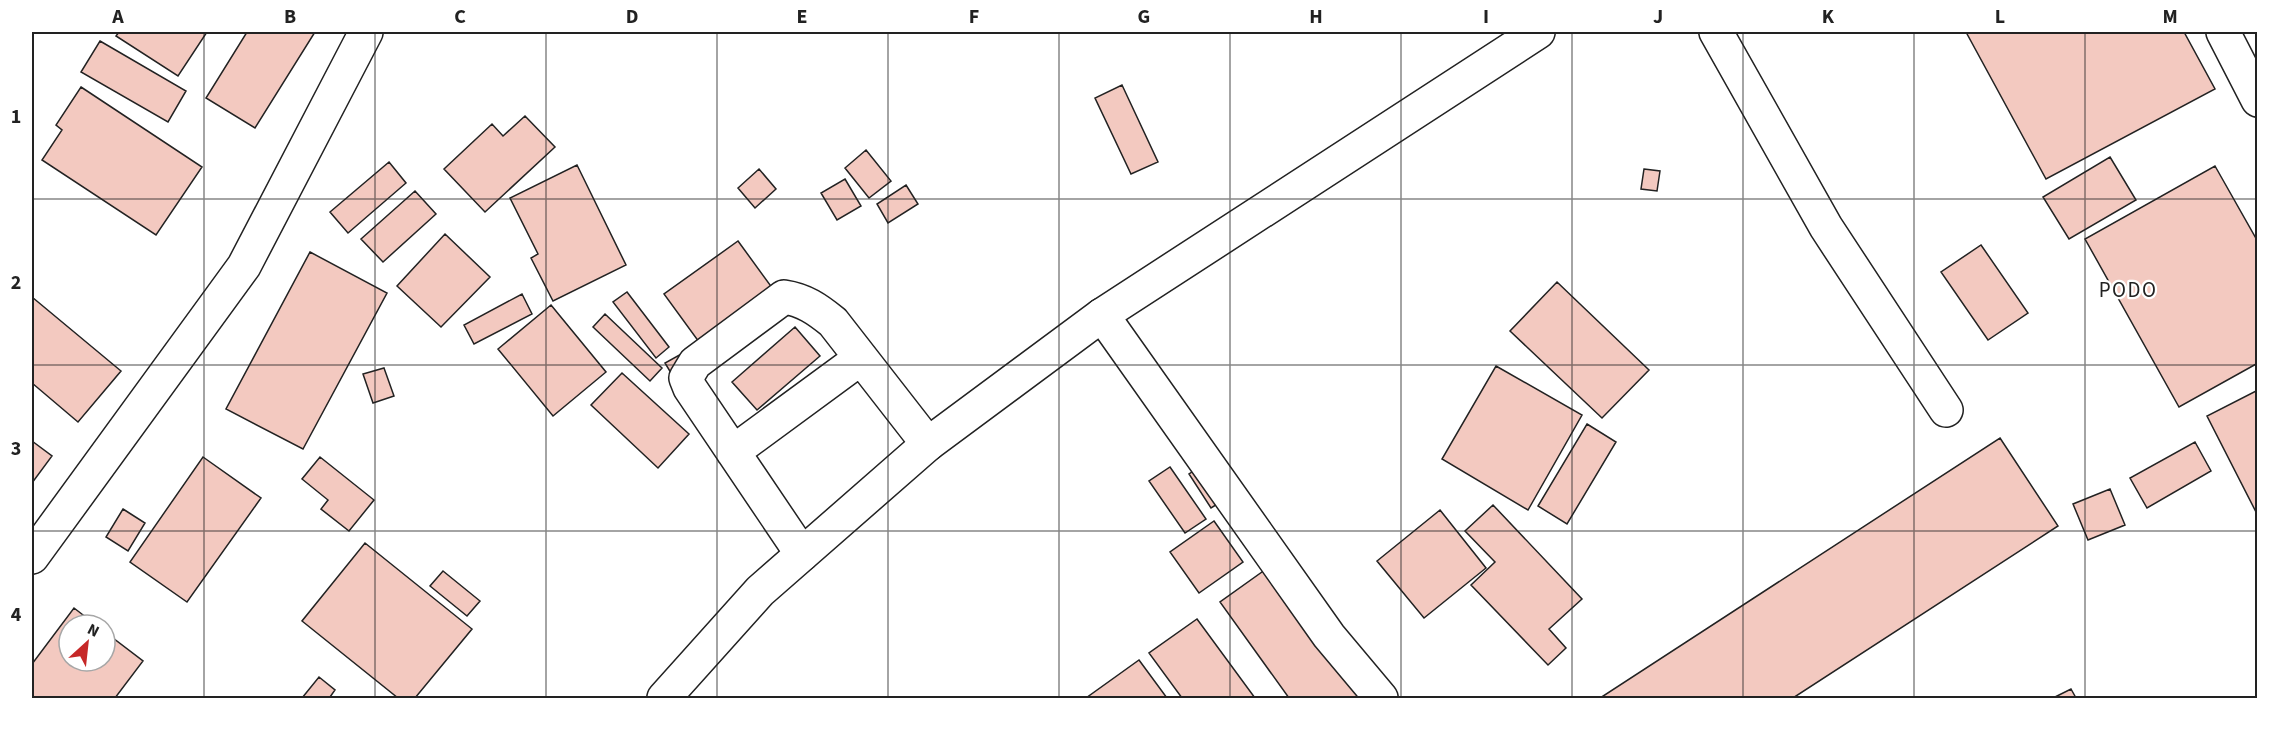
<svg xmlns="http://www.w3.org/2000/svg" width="2289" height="730" viewBox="0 0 2289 730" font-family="'Source Sans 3',sans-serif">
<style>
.building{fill:#f3c9c0;stroke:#222;stroke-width:1.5}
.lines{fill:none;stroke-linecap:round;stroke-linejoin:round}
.minor-casing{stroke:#222;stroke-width:36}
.highway-casing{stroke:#222;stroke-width:36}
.minor{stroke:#fff;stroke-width:33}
.highway{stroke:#fff;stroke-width:33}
.grid{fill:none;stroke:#222;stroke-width:1.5;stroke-opacity:0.55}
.labels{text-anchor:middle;stroke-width:4.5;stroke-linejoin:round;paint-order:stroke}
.quarter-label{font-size:21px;letter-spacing:1.5px;fill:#222;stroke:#fff}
.neatline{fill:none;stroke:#222;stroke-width:2}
.grid-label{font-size:20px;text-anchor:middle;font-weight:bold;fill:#222}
</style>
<rect width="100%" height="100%" fill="#fff"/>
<path class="building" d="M 119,32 L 207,32 L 178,76 L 116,36 Z
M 247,32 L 315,32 L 255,128 L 206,98 Z
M 1966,32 L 2184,32 L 2215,89 L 2046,179 Z
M 100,41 L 186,91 L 168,122 L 81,72 Z
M 1122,85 L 1158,162 L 1131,174 L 1095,98 Z
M 81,87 L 202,167 L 156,235 L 42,160 L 62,130 L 56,125 Z
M 525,116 L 555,147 L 485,212 L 444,169 L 492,124 L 503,136 Z
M 866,150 L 891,181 L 869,198 L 845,168 Z
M 2110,157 L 2136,200 L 2069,239 L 2043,197 Z
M 389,162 L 406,183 L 348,233 L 330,212 Z
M 577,165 L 626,265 L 553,301 L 531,258 L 538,254 L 510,198 Z
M 2215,166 L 2258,242 L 2258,363 L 2179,407 L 2085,239 Z
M 759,169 L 776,189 L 755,208 L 738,188 Z
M 1644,169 L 1660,171 L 1657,191 L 1641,189 Z
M 845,179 L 861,206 L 837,220 L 821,193 Z
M 906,185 L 918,204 L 888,223 L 877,204 Z
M 415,191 L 436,214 L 383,262 L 361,239 Z
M 445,234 L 490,277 L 441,327 L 397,286 Z
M 738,241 L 773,289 L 699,342 L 664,294 Z
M 1981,245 L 2028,313 L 1988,340 L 1941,272 Z
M 310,252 L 387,293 L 303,449 L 226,409 Z
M 1557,282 L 1649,370 L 1602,418 L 1510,331 Z
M 627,292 L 669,347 L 656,358 L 613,302 Z
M 522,294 L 532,314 L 474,344 L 464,325 Z
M 32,297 L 121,371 L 78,422 L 32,383 Z
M 551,305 L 606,372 L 553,416 L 498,349 Z
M 605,314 L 662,368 L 650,381 L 593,327 Z
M 795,327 L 820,356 L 757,410 L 732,382 Z
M 683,353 L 671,373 L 665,363 Z
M 1496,366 L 1582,415 L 1528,510 L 1442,459 Z
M 384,368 L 394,396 L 373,403 L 363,374 Z
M 622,373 L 689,434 L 658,468 L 591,405 Z
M 2258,390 L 2258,512 L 2256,512 L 2207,416 Z
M 1587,424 L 1616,442 L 1567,524 L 1538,506 Z
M 2000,438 L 2058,526 L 1793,698 L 1600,698 Z
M 32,441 L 52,456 L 32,483 Z
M 2195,442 L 2211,471 L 2147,508 L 2130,478 Z
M 203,457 L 261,498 L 187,602 L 130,562 Z
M 320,457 L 374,500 L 349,531 L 321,509 L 328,500 L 302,479 Z
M 1201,466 L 1224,500 L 1211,508 L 1189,474 Z
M 1170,467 L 1206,519 L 1185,533 L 1149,481 Z
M 2110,489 L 2125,525 L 2088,540 L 2073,504 Z
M 1493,505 L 1582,599 L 1549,629 L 1566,648 L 1548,665 L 1471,585 L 1495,562 L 1465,531 Z
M 123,509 L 145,523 L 128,551 L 106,537 Z
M 1440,510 L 1486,568 L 1424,618 L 1377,561 Z
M 1214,521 L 1243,562 L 1199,593 L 1170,552 Z
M 365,543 L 472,629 L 415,698 L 398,698 L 302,621 Z
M 1269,567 L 1362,698 L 1289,698 L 1220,602 Z
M 443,571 L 480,601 L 467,616 L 430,586 Z
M 74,608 L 96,625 L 69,625 L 69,661 L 105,661 L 105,632 L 143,661 L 115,698 L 32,698 L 32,664 Z
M 1197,619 L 1255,698 L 1182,698 L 1149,653 Z
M 1139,660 L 1167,698 L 1086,698 Z
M 319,677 L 335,690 L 330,697 L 332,698 L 302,698 Z
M 2071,689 L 2076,698 L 2053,698 Z"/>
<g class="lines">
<defs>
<path id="minor" d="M 1716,32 L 1826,227 L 1946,410
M 2223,32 L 2258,100
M 1102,315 L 1329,636 L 1381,698
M 733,452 L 861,358
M 802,554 L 690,388 L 686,378 L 695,363 L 784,297 C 804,300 817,309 833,322 L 928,444
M 32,557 L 244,266 L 366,32"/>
<path id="highway" d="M 664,698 L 760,591 L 928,444 L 1102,315 L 1538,32"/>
</defs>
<use href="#minor" class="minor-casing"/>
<use href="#highway" class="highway-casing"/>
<use href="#minor" class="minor"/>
<use href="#highway" class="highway"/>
</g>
<path class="grid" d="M 204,32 L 204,698M 375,32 L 375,698M 546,32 L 546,698M 717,32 L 717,698M 888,32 L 888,698M 1059,32 L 1059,698M 1230,32 L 1230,698M 1401,32 L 1401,698M 1572,32 L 1572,698M 1743,32 L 1743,698M 1914,32 L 1914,698M 2085,32 L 2085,698M 32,199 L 2258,199M 32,365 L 2258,365M 32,531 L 2258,531"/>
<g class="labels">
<g class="quarter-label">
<text x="2128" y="297">PODO</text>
</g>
</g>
<rect width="2289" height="730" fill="none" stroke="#ffffff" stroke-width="66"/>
<g transform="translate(87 643) rotate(27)"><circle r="28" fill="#ffffff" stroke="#a7a7a7" stroke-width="1.5"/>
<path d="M0-4.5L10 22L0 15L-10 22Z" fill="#c62828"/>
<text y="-9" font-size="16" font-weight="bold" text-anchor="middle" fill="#222222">N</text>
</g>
<rect x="33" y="33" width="2223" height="664" class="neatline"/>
<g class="grid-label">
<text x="118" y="23">A</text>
<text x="290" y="23">B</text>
<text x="460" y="23">C</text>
<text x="632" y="23">D</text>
<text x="802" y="23">E</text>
<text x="974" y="23">F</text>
<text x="1144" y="23">G</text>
<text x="1316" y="23">H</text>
<text x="1486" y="23">I</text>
<text x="1658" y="23">J</text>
<text x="1828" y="23">K</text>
<text x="2000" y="23">L</text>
<text x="2170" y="23">M</text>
<text x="16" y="123">1</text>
<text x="16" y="289">2</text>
<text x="16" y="455">3</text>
<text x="16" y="621">4</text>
</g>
</svg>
